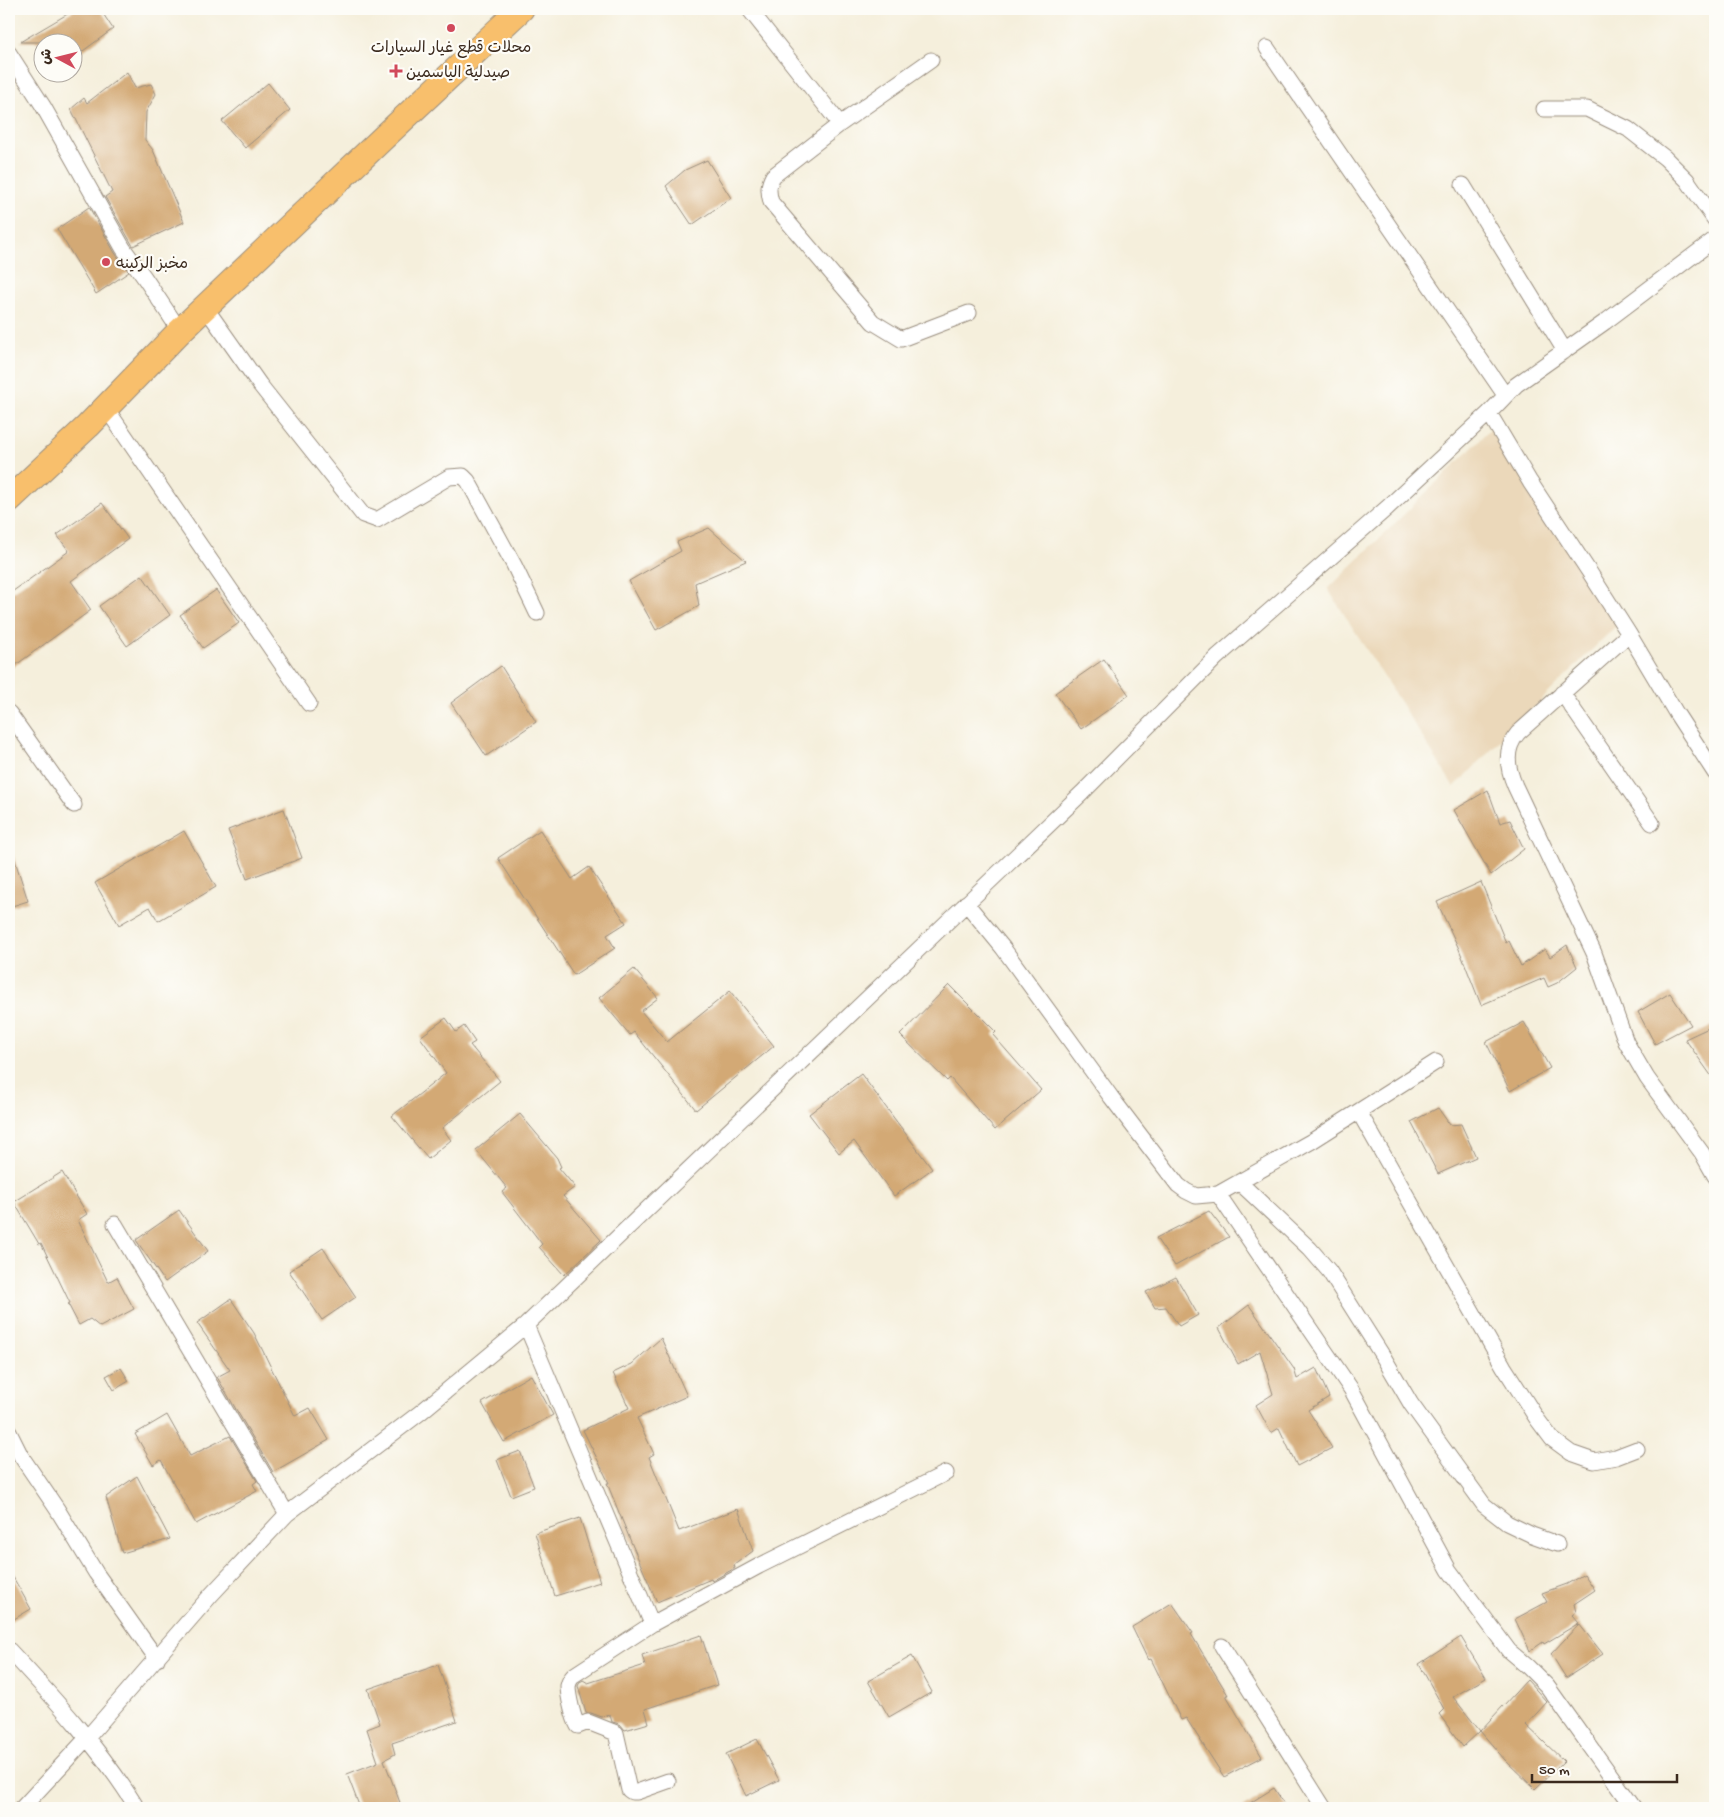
<svg xmlns="http://www.w3.org/2000/svg" width="1724" height="1817" viewBox="0 0 1724 1817" font-family="'Gochi Hand','Playpen Sans Arabic',sans-serif">
<style>
.built{fill:#ebd8ba}
.building{fill:#d3a975}
.lines{fill:none;stroke-linecap:round;stroke-linejoin:round}
.street-casing{stroke:#988c7d;stroke-width:17}
.primary-casing{stroke:#988c7d;stroke-width:27}
.street{stroke:#fff;stroke-width:15}
.primary{stroke:#f8bf6c;stroke-width:25}
.poi-dot{fill:#d1495b;stroke:#fdfcf7;stroke-width:2}
.labels{text-anchor:middle;stroke-width:4.5;stroke-linejoin:round;paint-order:stroke}
.poi-label{font-size:16px;fill:#3b2a1e;stroke:#fdfcf7;text-anchor:start}
</style>
<rect width="100%" height="100%" fill="#fdfcf7"/>
<filter id="ink" filterUnits="userSpaceOnUse"><feTurbulence type="fractalNoise" baseFrequency=".02" numOctaves="2"/><feDisplacementMap in="SourceGraphic" scale="10" xChannelSelector="R" yChannelSelector="G"/><feConvolveMatrix kernelMatrix="1 2 1 2 8 2 1 2 1" color-interpolation-filters="sRGB"/></filter>
<filter id="wash" filterUnits="userSpaceOnUse"><feTurbulence type="fractalNoise" baseFrequency=".0096" numOctaves="4" result="noise"/><feDisplacementMap in="SourceGraphic" scale="20" xChannelSelector="R" yChannelSelector="G"/><feGaussianBlur stdDeviation="1.12" result="paint"/><feColorMatrix in="noise" values="0 0 0 0 0 0 0 0 0 0 0 0 0 0 0 0 0 1.4 0 .05"/><feComposite in="paint" operator="in"/></filter>
<g filter="url(#wash)">
<rect width="100%" height="100%" fill="#f5efdc"/>
<path class="built" d="M 1492,428 L 1619,623 L 1454,787 L 1328,589 Z"/>
<g id="blocks">
<path class="building" d="M 76,9 L 100,9 L 113,29 L 72,59 L 72,42 L 20,42 Z
M 127,72 L 135,88 L 151,84 L 156,94 L 146,112 L 145,140 L 153,150 L 184,222 L 133,246 L 105,197 L 112,192 L 71,109 L 84,98 L 87,103 Z
M 268,83 L 290,110 L 245,148 L 222,121 Z
M 707,160 L 731,198 L 692,225 L 666,186 L 685,170 Z
M 89,207 L 115,253 L 129,272 L 96,294 L 57,229 Z
M 102,503 L 128,539 L 71,581 L 91,610 L 9,670 L 9,594 L 69,551 L 57,535 Z
M 709,528 L 746,561 L 695,583 L 699,606 L 656,630 L 629,581 L 681,551 L 677,542 Z
M 142,575 L 170,615 L 127,646 L 99,606 Z
M 216,590 L 239,623 L 203,648 L 180,615 Z
M 1104,659 L 1129,695 L 1081,729 L 1055,693 Z
M 501,666 L 536,722 L 486,756 L 451,703 Z
M 1488,790 L 1500,823 L 1510,820 L 1524,849 L 1491,875 L 1454,810 Z
M 284,809 L 302,858 L 247,879 L 228,830 Z
M 540,830 L 572,879 L 589,867 L 626,923 L 607,935 L 615,948 L 574,975 L 498,858 Z
M 184,831 L 216,887 L 158,921 L 150,907 L 119,925 L 95,883 Z
M 9,851 L 12,851 L 28,901 L 9,907 Z
M 1481,882 L 1506,943 L 1509,941 L 1521,966 L 1545,949 L 1550,957 L 1567,945 L 1577,967 L 1557,983 L 1548,987 L 1544,978 L 1481,1005 L 1459,949 L 1437,902 Z
M 634,969 L 658,998 L 641,1011 L 667,1042 L 730,991 L 774,1046 L 696,1110 L 634,1032 L 630,1035 L 599,998 Z
M 949,985 L 996,1032 L 993,1035 L 1041,1090 L 995,1130 L 950,1078 L 947,1081 L 900,1035 Z
M 1670,993 L 1691,1025 L 1655,1044 L 1638,1012 Z
M 446,1018 L 456,1032 L 464,1026 L 475,1042 L 470,1045 L 500,1081 L 442,1128 L 451,1140 L 428,1159 L 392,1116 L 446,1073 L 420,1037 Z
M 1524,1022 L 1550,1068 L 1510,1091 L 1486,1042 Z
M 1715,1025 L 1715,1081 L 1685,1039 Z
M 861,1074 L 932,1169 L 894,1196 L 854,1141 L 839,1153 L 809,1114 Z
M 1438,1108 L 1450,1125 L 1461,1124 L 1476,1157 L 1438,1174 L 1411,1122 Z
M 520,1114 L 557,1158 L 561,1167 L 559,1168 L 575,1187 L 563,1196 L 601,1240 L 564,1275 L 539,1247 L 542,1244 L 502,1192 L 507,1188 L 476,1150 Z
M 62,1172 L 87,1214 L 78,1220 L 108,1282 L 117,1277 L 134,1309 L 100,1327 L 90,1319 L 79,1325 L 68,1304 L 70,1303 L 41,1243 L 39,1244 L 14,1202 Z
M 179,1210 L 208,1251 L 165,1282 L 136,1240 Z
M 1209,1211 L 1229,1237 L 1175,1266 L 1156,1238 Z
M 323,1248 L 356,1297 L 322,1320 L 289,1271 Z
M 1176,1277 L 1198,1315 L 1179,1326 L 1166,1307 L 1155,1308 L 1146,1292 Z
M 231,1299 L 254,1333 L 295,1416 L 310,1408 L 329,1440 L 273,1472 L 217,1377 L 230,1370 L 197,1323 Z
M 1249,1305 L 1294,1369 L 1297,1379 L 1316,1368 L 1329,1397 L 1308,1410 L 1332,1448 L 1297,1466 L 1279,1428 L 1271,1433 L 1256,1405 L 1273,1394 L 1260,1351 L 1238,1364 L 1219,1328 Z
M 661,1338 L 687,1396 L 637,1418 L 654,1454 L 649,1457 L 679,1531 L 738,1509 L 753,1551 L 734,1565 L 735,1568 L 712,1581 L 711,1579 L 657,1602 L 631,1542 L 607,1483 L 609,1483 L 583,1430 L 629,1408 L 613,1373 L 632,1364 Z
M 121,1368 L 129,1381 L 114,1390 L 106,1376 Z
M 531,1375 L 553,1415 L 504,1442 L 482,1403 Z
M 167,1415 L 190,1456 L 230,1436 L 257,1481 L 253,1484 L 257,1491 L 196,1524 L 161,1460 L 153,1465 L 135,1434 Z
M 520,1451 L 534,1487 L 511,1496 L 497,1460 Z
M 137,1476 L 170,1539 L 122,1553 L 106,1497 Z
M 580,1518 L 600,1582 L 555,1596 L 535,1533 Z
M 9,1570 L 31,1609 L 9,1622 Z
M 1584,1574 L 1595,1590 L 1574,1604 L 1576,1612 L 1572,1615 L 1579,1623 L 1544,1644 L 1543,1642 L 1530,1651 L 1515,1619 L 1547,1602 L 1542,1593 L 1567,1584 Z
M 1172,1603 L 1193,1633 L 1191,1634 L 1228,1695 L 1226,1695 L 1262,1757 L 1224,1777 L 1186,1718 L 1181,1720 L 1151,1659 L 1148,1660 L 1132,1627 Z
M 1579,1624 L 1603,1654 L 1566,1678 L 1551,1654 Z
M 701,1635 L 717,1685 L 645,1709 L 649,1723 L 625,1730 L 620,1724 L 612,1722 L 610,1715 L 602,1717 L 591,1713 L 586,1713 L 578,1686 L 580,1682 L 583,1680 L 588,1683 L 645,1665 L 642,1655 Z
M 1461,1637 L 1486,1678 L 1453,1697 L 1480,1731 L 1463,1747 L 1439,1714 L 1444,1709 L 1419,1664 Z
M 912,1656 L 932,1692 L 889,1717 L 868,1681 Z
M 438,1665 L 457,1721 L 392,1743 L 395,1754 L 384,1760 L 402,1808 L 360,1808 L 347,1774 L 378,1762 L 367,1729 L 380,1724 L 368,1689 Z
M 1527,1680 L 1547,1702 L 1526,1725 L 1564,1761 L 1535,1789 L 1505,1760 L 1480,1731 Z
M 757,1739 L 779,1780 L 746,1796 L 726,1754 Z
M 1274,1788 L 1287,1808 L 1242,1808 Z"/>
</g>
</g>
<g filter="url(#ink)">
<use href="#blocks" fill-opacity="0" stroke="#988c7d" stroke-width="1"/>
<g class="lines">
<defs>
<path id="street" d="M 749,9 L 840,124
M 1267,48 L 1505,395
M 9,53 L 43,106 L 123,248 L 144,277 L 180,331
M 931,60 L 840,124 L 773,176 C 768,185 768,191 771,202 L 873,322 L 901,339 L 969,313
M 1544,109 L 1587,109 L 1628,129 L 1665,158 L 1687,180 L 1715,220
M 1463,185 L 1565,351
M 205,307 L 260,385 L 363,515 L 377,520 L 449,477 L 463,476 L 468,481 L 514,565 L 537,613
M 106,408 L 309,704
M 1489,413 L 1530,482 L 1590,573 L 1629,634 L 1676,713 L 1715,773
M 1629,634 L 1518,733 C 1504,749 1507,767 1515,786 L 1594,953 L 1626,1042 L 1647,1078 L 1702,1153 L 1715,1176
M 1562,693 L 1652,823
M 9,713 L 74,805
M 966,903 L 1003,948 L 1111,1097 L 1178,1185 L 1186,1191 L 1196,1196 L 1218,1194 L 1312,1141 L 1436,1062
M 1359,1112 L 1504,1367 L 1537,1419 L 1552,1439 L 1571,1453 L 1594,1461 L 1616,1457 L 1637,1449
M 1239,1182 L 1310,1249 L 1329,1271 L 1384,1358 L 1411,1404 L 1484,1505 L 1507,1523 L 1532,1535 L 1557,1544
M 1218,1194 L 1351,1389 L 1449,1570 L 1509,1651 L 1528,1667 L 1547,1686 L 1634,1808
M 115,1224 L 287,1514
M 526,1325 L 652,1624
M 9,1432 L 21,1456 L 57,1509 L 96,1573 L 157,1659
M 1222,1646 L 1324,1808
M 9,1650 C 55,1699 102,1751 137,1808
M 668,1781 L 637,1792 L 632,1792 L 629,1790 L 616,1733 L 588,1722 L 578,1726 C 573,1718 568,1695 568,1686 C 569,1681 571,1678 574,1675 L 652,1624 L 759,1566 L 946,1473
M 22,1808 L 87,1738 L 211,1595 L 287,1514 L 421,1412 L 526,1325 L 1082,793 L 1217,657 L 1387,508 L 1489,413 L 1516,385 L 1605,322 L 1715,239"/>
<path id="primary" d="M 9,500 L 88,426 L 180,331 L 383,138 L 521,9"/>
</defs>
<use href="#street" class="street-casing"/>
<use href="#primary" class="primary-casing"/>
<use href="#street" class="street"/>
<use href="#primary" class="primary"/>
</g>
</g>
<g class="poi-dot">
<circle cx="451" cy="28" r="5"/>
<path d="M393.5 63.5h5v5h5v5h-5v5h-5v-5h-5v-5h5z"/>
<circle cx="106" cy="262" r="5"/>
</g>
<g class="labels">
<g class="poi-label">
<text x="451" y="52" text-anchor="middle">محلات قطع غيار السيارات</text>
<text x="406" y="77">صيدلية الياسمين</text>
<text x="116" y="268">مخبز الركينه</text>
</g>
</g>
<rect width="1724" height="1817" fill="none" stroke="#fdfcf7" stroke-width="30"/>
<g transform="translate(58 58) rotate(277)"><circle r="24" fill="#fdfcf7" stroke="#afa8a0"/>
<path d="M0-4L9 19L0 12L-9 19Z" fill="#d1495b"/>
<text y="-8" font-size="14" font-weight="bold" text-anchor="middle" fill="#3b2a1e">ش</text>
</g>
<path d="M1532 1774v8h145v-8" fill="none" stroke="#3b2a1e" stroke-width="2.5"/>
<text x="1539" y="1774" font-size="15" fill="#3b2a1e" stroke="#fdfcf7" stroke-width="4" paint-order="stroke">50 m</text>
</svg>
